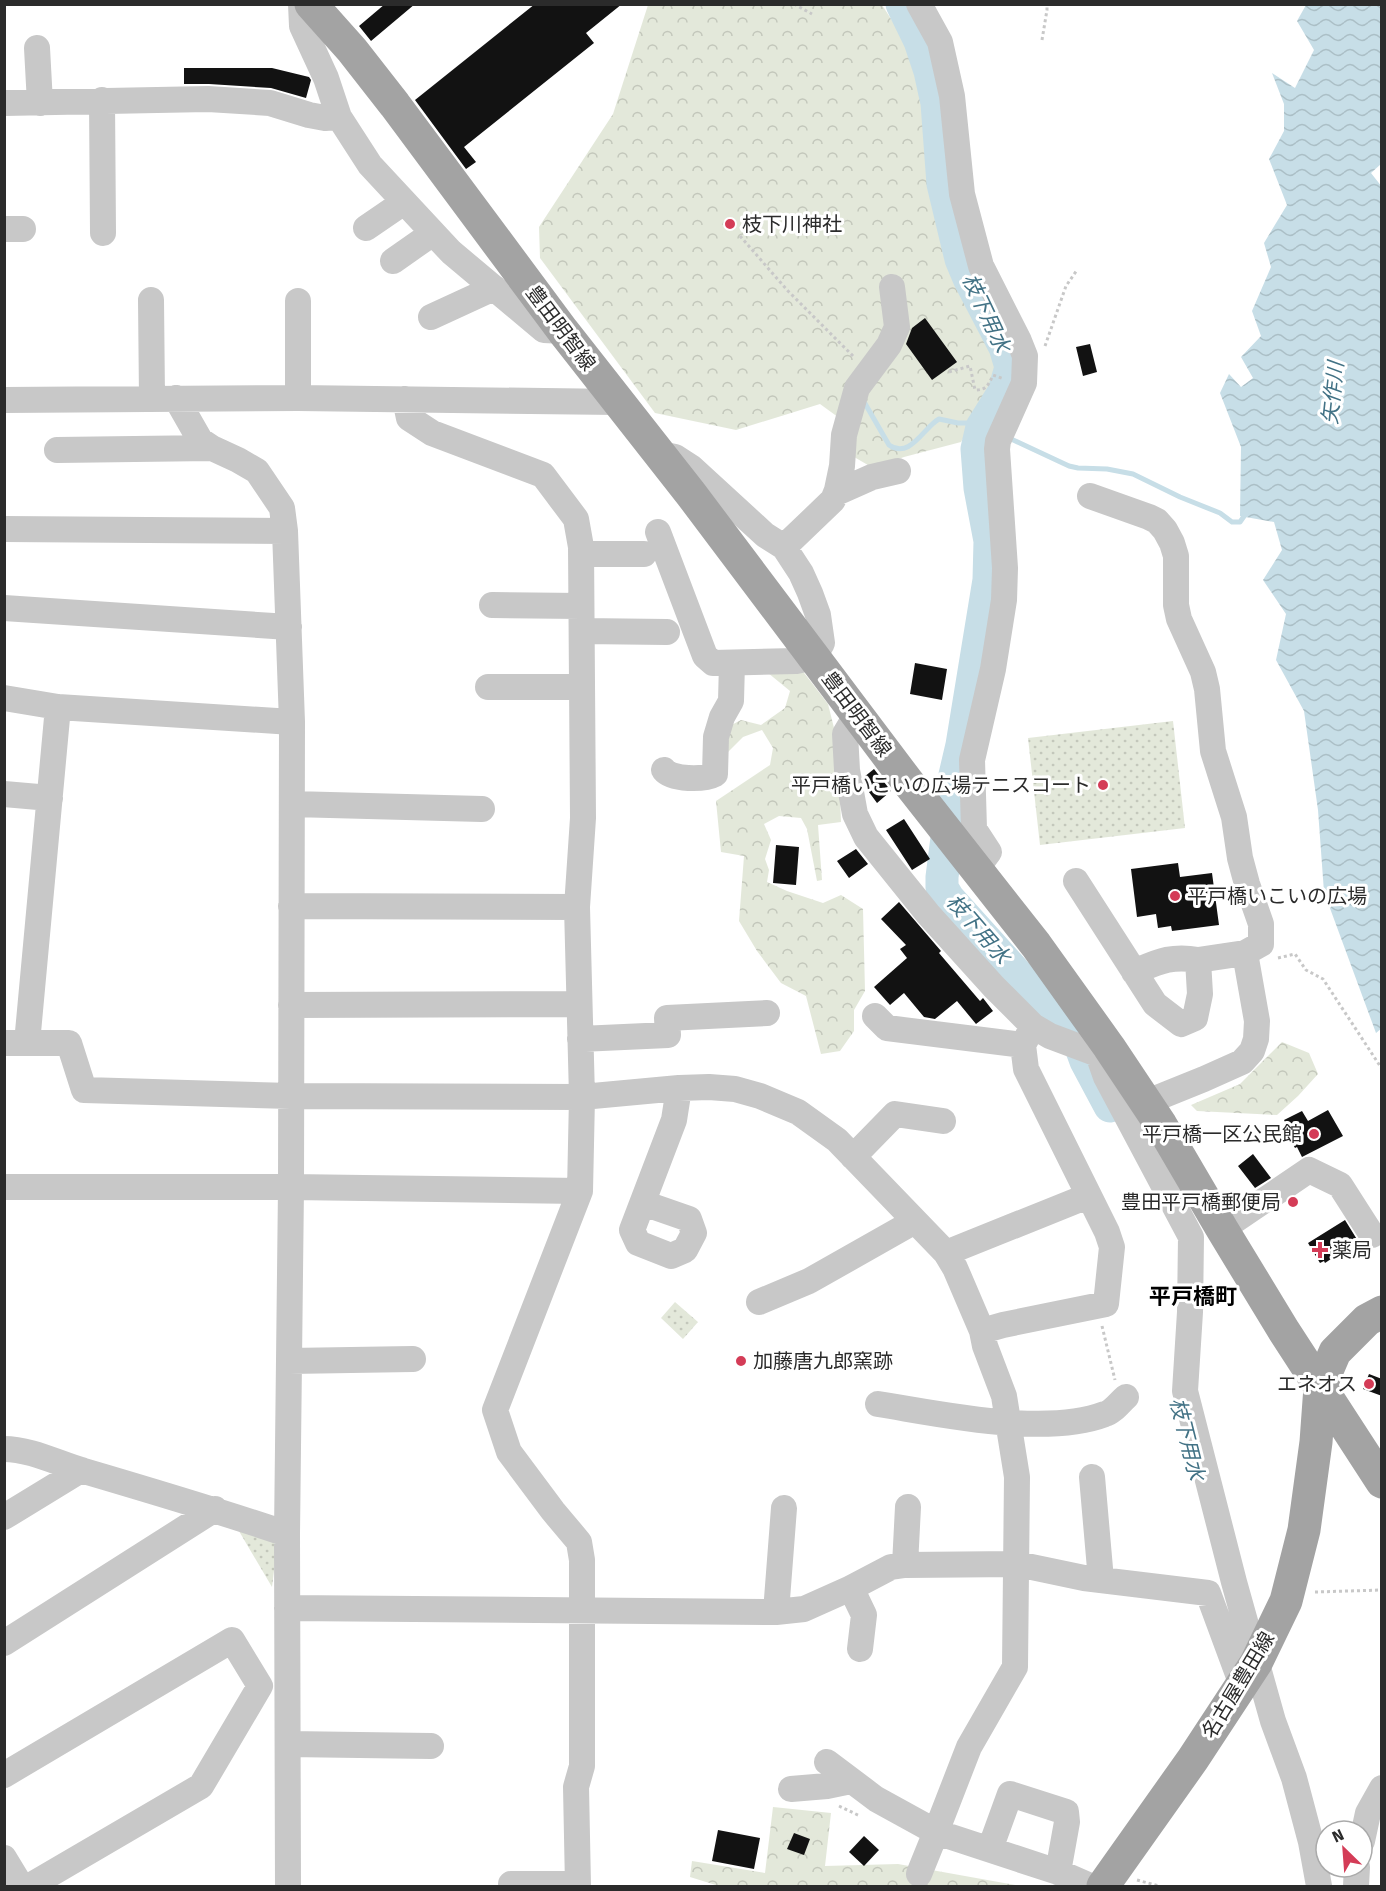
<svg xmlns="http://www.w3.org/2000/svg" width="1386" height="1891" viewBox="0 0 1386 1891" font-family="'Fira Sans','Noto Sans JP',sans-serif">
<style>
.forest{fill:url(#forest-crowns)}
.park{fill:url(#park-dots)}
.water{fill:url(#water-waves)}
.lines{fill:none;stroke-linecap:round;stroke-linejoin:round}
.stream{stroke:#c7dee7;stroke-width:5}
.river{stroke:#c7dee7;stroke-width:33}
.building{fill:#121212}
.path{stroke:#c8c8c8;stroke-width:3;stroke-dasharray:3 3;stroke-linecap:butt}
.minor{stroke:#c8c8c8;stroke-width:26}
.major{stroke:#a3a3a3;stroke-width:33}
.poi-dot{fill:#d43c57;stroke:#fff;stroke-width:2}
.labels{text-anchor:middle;stroke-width:6;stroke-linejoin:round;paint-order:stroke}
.poi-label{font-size:20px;fill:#2b2b2b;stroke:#fff;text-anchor:start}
.street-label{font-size:20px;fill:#2b2b2b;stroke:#fff}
.water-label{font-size:21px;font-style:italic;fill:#427285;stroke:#fff}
.quarter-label{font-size:22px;font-weight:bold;fill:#000;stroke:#fff}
</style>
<defs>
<pattern id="forest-crowns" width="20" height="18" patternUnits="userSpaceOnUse" patternTransform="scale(1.5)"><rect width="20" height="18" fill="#e3e8da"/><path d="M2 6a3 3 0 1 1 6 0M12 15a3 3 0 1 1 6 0" fill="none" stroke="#c3c7bb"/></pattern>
<pattern id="park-dots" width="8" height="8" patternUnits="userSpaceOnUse" patternTransform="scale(1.5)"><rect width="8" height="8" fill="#e3e8da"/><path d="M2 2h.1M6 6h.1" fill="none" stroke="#c3c7bb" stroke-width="1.8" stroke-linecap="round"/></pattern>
<pattern id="water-waves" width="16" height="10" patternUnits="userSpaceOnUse" patternTransform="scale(1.5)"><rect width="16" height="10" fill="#c7dee7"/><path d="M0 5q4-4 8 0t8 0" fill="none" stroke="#abbfc6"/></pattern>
</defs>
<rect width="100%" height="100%" fill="#fff"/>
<path class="forest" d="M 648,5 L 882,5 L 906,42 L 927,108 L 933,192 L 948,250 L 1002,351 L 1007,370 L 999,391 L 975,416 L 961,442 L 904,457 L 873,468 L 849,454 L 842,420 L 820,404 L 736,430 L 655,413 L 540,258 L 539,227 L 613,114 Z
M 757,664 L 798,665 L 828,704 L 838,744 L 841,822 L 818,825 L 822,880 L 817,881 L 807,829 L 801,818 L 779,816 L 764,824 L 771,840 L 765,859 L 769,870 L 767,882 L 787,891 L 823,903 L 841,895 L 863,909 L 865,991 L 854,1010 L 854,1031 L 840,1051 L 821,1054 L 806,996 L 781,983 L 757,951 L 739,921 L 744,856 L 721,852 L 716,801 L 770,765 L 773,748 L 762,730 L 743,737 L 725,755 L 722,730 L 741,720 L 761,725 L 785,708 L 790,691 Z
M 1282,1042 L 1309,1053 L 1318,1074 L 1298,1096 L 1277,1115 L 1197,1111 L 1191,1105 L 1240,1084 Z
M 773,1807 L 831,1813 L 825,1866 L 898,1864 L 1021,1886 L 719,1886 L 690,1877 L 692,1861 L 765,1873 Z"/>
<path class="park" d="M 1173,721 L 1185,828 L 1040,845 L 1028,738 Z
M 675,1302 L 698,1322 L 683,1339 L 661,1318 Z
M 236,1526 L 278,1538 L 272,1587 Z"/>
<path class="water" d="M 1306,5 L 1381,5 L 1381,164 L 1371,173 L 1382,187 L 1382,1028 L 1376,1033 L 1324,892 L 1318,810 L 1304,711 L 1276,660 L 1286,614 L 1263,580 L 1282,550 L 1274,522 L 1240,516 L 1241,447 L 1220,393 L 1229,374 L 1241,387 L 1253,378 L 1241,357 L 1261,336 L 1252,311 L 1271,267 L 1264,243 L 1287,205 L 1269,159 L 1284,131 L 1284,104 L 1272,73 L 1295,88 L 1314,50 L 1297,21 Z"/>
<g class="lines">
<path class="stream" d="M 863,400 L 889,445 C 910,460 924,427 939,419 L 958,423 L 972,423 L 996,432
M 1007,437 L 1069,466 L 1078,468 L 1107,469 L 1133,474 L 1180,497 L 1220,513 L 1232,522 L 1240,522 L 1247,512"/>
<path class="river" d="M 902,4 L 920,41 L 930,71 L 937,103 L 943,184 L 961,259 L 969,278 L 1005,347 L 1011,367 L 1004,392 L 982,427 L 977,449 L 980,488 L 990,541 L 989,580 L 962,745 L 955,775 L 942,877 L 942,888 L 948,898 L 1031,990 L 1075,1031 L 1086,1061 L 1110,1106"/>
</g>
<path class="building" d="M 385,4 L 415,4 L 371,41 L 359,26 Z
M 535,4 L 622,4 L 586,33 L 594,43 L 464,147 L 476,162 L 466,169 L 415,100 Z
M 184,68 L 272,68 L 309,77 L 311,80 L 306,98 L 271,88 L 209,84 L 184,84 Z
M 925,318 L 957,362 L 932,380 L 906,344 L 912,328 Z
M 1090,344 L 1097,372 L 1083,376 L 1076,347 Z
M 915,663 L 947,669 L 942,700 L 910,694 Z
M 874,769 L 891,791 L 877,803 L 866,788 L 864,777 Z
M 904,819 L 930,859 L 912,870 L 886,830 Z
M 776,845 L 799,847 L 796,885 L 773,883 Z
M 856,849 L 868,864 L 849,878 L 837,861 Z
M 1178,863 L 1180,877 L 1212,873 L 1219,925 L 1172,931 L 1171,926 L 1158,928 L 1156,914 L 1137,917 L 1131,869 Z
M 899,902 L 941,951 L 939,953 L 980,1001 L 983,998 L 993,1011 L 976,1024 L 957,1001 L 935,1019 L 924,1017 L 904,993 L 890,1005 L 874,987 L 907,958 L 900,949 L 906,945 L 881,919 Z
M 1328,1110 L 1343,1136 L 1302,1157 L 1297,1147 L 1295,1148 L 1286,1132 L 1289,1130 L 1284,1120 L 1302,1111 L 1308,1121 Z
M 1253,1154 L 1271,1178 L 1255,1188 L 1238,1166 Z
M 1345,1220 L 1358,1241 L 1325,1263 L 1324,1261 L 1320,1263 L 1308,1243 Z
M 1369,1374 L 1382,1379 L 1382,1396 L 1363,1389 Z
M 718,1830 L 760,1838 L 754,1869 L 712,1861 Z
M 794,1833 L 810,1839 L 804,1855 L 787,1849 Z
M 864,1836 L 879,1850 L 864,1866 L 849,1852 Z"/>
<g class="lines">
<path class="path" d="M 794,4 L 812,14
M 1042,40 L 1047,10 L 1047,4
M 740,236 L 788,291 L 853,356
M 1045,346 L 1066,286 L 1077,270
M 949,372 L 970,366 L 975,390 C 986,390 988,386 993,375 L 1004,379
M 1278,958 L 1295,954 L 1306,970 L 1323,979 L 1382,1069
M 1102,1326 L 1115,1380
M 1315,1592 L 1382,1590
M 839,1806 L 860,1816
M 1137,1880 L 1159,1886"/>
<path class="minor" d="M 301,4 L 302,26 L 326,78 L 339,117 L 370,165 L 451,252 L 544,330 L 563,331
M 919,4 L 940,42 L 952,96 L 962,194 L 981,266 L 1019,341 L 1025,356 L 1024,383 L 998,441 L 997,449 L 1005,568 L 1004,600 L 993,669 L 972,760 L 974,829 L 989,852 L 977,868
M 37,48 L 40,103
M 102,100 L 103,233
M 4,103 L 208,99 L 270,103 L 309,115 L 325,118 L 339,117
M 366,228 L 404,202
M 4,229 L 23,229
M 393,261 L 433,233
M 151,300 L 152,398
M 298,301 L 298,398
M 431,317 L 494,288
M 176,398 L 200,440 L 212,448 L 238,460 L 257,471 L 282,508 L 285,531 L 292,722 L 291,1187 L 287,1534 L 288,1886
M 405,399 L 409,418 L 432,433 L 543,475 L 576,519 L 581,547 L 583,818 L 577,907
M 4,400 L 298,398 L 618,402
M 57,450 L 212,448
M 836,493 L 872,477 L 898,471
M 1090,496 L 1149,517 L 1157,521 L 1165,530 L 1172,543 L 1176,556 L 1176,605 L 1179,619 L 1203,672 L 1207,689 L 1213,751 L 1234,817 L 1240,858 L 1247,884 L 1261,924 L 1261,944 L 1245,953
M 4,529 L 285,531
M 658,532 L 705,656 L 713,663 L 796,661 L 814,657 L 822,643 L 818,615 L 810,593 L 801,573 L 784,547 L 765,535 L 692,468 L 675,457 L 660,454
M 784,547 L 833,500 L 837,490 L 842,466 L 844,435 L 857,388 L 889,345 L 897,327 L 892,287
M 581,554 L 644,554
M 492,605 L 581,606
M 4,608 L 289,627
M 582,631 L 667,632
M 488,687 L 582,687
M 4,698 L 58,707 L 292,722
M 857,714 L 845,734 L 847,770 L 855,814 L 866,837 L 928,914 L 994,987 L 1033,1026 L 1050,1036 L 1098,1054 L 1109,1047
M 664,770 C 672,780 704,780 715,774 L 716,737 L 722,717 L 731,701 L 732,663
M 4,794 L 50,798
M 292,804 L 482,809
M 1076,881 L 1155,1004 L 1181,1024 L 1195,1018 L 1200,994 L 1198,960 L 1245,953 L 1257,1021 L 1256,1039 L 1252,1051 L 1242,1062 L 1204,1079 L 1147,1102
M 291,906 L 577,907 L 582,1097 L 580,1191 L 495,1410 L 509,1452 L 553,1511 L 579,1542 L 582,1560 L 582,1766 L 576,1787 L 578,1886
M 1134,972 C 1158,962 1171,955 1198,960
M 291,1005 L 578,1004
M 875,1016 L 887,1028 L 1023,1045
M 580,1039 L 668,1035 L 667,1018 L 767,1013
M 4,1043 L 69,1043 L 84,1090 L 291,1096 L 582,1097 L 679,1088 L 709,1087 L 735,1089 L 760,1096 L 798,1112 L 837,1140 L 946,1253 L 955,1268 L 982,1331 L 1003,1325 L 1106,1304 L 1112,1247 L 1107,1232 L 1026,1069 L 1023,1045 L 1033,1026
M 27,1043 L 58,707
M 1098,1054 L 1106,1077 L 1191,1237 L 1190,1312 L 1185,1391 L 1234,1582 L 1262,1682 L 1273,1721 L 1294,1778 L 1311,1842 L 1319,1886
M 853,1157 L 895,1114 L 943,1121
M 4,1187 L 291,1187 L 580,1191
M 643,1203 L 689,1219 L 694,1233 L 685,1250 L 671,1256 L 638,1243 L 632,1230 L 674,1120 L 679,1088
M 1222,1229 L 1309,1170 L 1340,1185 L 1372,1235
M 946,1253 L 1088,1196
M 759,1302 L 809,1281 L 915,1221
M 982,1331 L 985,1346 L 1004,1396 L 1017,1477 L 1015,1667 L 969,1747 L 936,1832 L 1058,1872 L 1090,1886
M 289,1361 L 413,1359
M 878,1404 C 941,1414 1045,1437 1105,1414 C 1113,1412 1120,1402 1126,1397
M 4,1449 C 31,1449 59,1464 84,1471 C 152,1491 220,1511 287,1534
M 1092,1477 L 1101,1580
M 4,1517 L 81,1470
M 905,1565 L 908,1507
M 851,1588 L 864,1615 L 860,1649
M 287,1608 L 776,1612 L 804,1609 L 851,1588 L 891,1567 L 905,1565 L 1017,1564 L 1084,1578 L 1208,1593 L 1242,1685
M 776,1612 L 784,1508
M 4,1643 L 215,1509
M 288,1744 L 431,1746
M 827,1762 L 876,1799 L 936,1832 L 919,1874
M 4,1775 L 232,1640 L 260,1686 L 201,1786 L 30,1886
M 791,1789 L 827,1786 L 851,1781
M 1362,1841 L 1368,1813 L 1382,1788
M 990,1849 L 1010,1794 L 1066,1812 L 1067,1822 L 1058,1872
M 4,1858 L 21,1886
M 511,1884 L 578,1884
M 1356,1886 L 1357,1867"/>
<path class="major" d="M 311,4 L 352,50 L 395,105 L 563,331 L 691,494 L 907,781 L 1036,945 L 1109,1047 L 1161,1125 L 1222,1229 L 1284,1331 L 1382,1482
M 1103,1886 L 1193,1759 L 1256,1663 L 1286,1601 L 1304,1530 L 1316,1442 L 1320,1387 L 1335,1352 L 1367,1320 L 1382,1312"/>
</g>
<g class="poi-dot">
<circle cx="730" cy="224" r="6"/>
<circle cx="1103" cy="785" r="6"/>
<circle cx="1175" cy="896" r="6"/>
<circle cx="1314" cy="1134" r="6"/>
<circle cx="1293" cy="1202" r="6"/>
<path d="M1317 1241h6v6h6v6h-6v6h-6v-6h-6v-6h6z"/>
<circle cx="741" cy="1361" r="6"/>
<circle cx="1369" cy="1384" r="6"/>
</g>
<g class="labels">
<g class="poi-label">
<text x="742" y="231">枝下川神社</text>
<text x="1091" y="792" text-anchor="end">平戸橋いこいの広場テニスコート</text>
<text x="1187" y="903">平戸橋いこいの広場</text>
<text x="1302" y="1141" text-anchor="end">平戸橋一区公民館</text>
<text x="1281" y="1209" text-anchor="end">豊田平戸橋郵便局</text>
<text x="1332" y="1257">薬局</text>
<text x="753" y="1368">加藤唐九郎窯跡</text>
<text x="1357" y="1391" text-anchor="end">エネオス</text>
</g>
<g class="street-label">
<text transform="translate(561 328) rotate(53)" y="7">豊田明智線</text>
<text transform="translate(857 714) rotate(53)" y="7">豊田明智線</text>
<text transform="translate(1238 1685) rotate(-59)" y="7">名古屋豊田線</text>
</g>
<g class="water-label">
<text transform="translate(986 313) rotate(65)" y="7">枝下用水</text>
<text transform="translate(1333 393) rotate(-84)" y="7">矢作川</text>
<text transform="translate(978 929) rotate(49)" y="7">枝下用水</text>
<text transform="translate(1187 1439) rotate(76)" y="7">枝下用水</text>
</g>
<g class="quarter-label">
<text x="1193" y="1304">平戸橋町</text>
</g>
</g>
<rect width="1386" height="1891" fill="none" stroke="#2b2b2b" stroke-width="12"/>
<g transform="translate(1344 1849) rotate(335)"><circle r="28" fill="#ffffff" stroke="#aaaaaa" stroke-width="1.5"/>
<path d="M0-4.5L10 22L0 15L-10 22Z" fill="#d43c57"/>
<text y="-9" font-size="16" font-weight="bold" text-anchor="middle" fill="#2b2b2b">N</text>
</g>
</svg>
